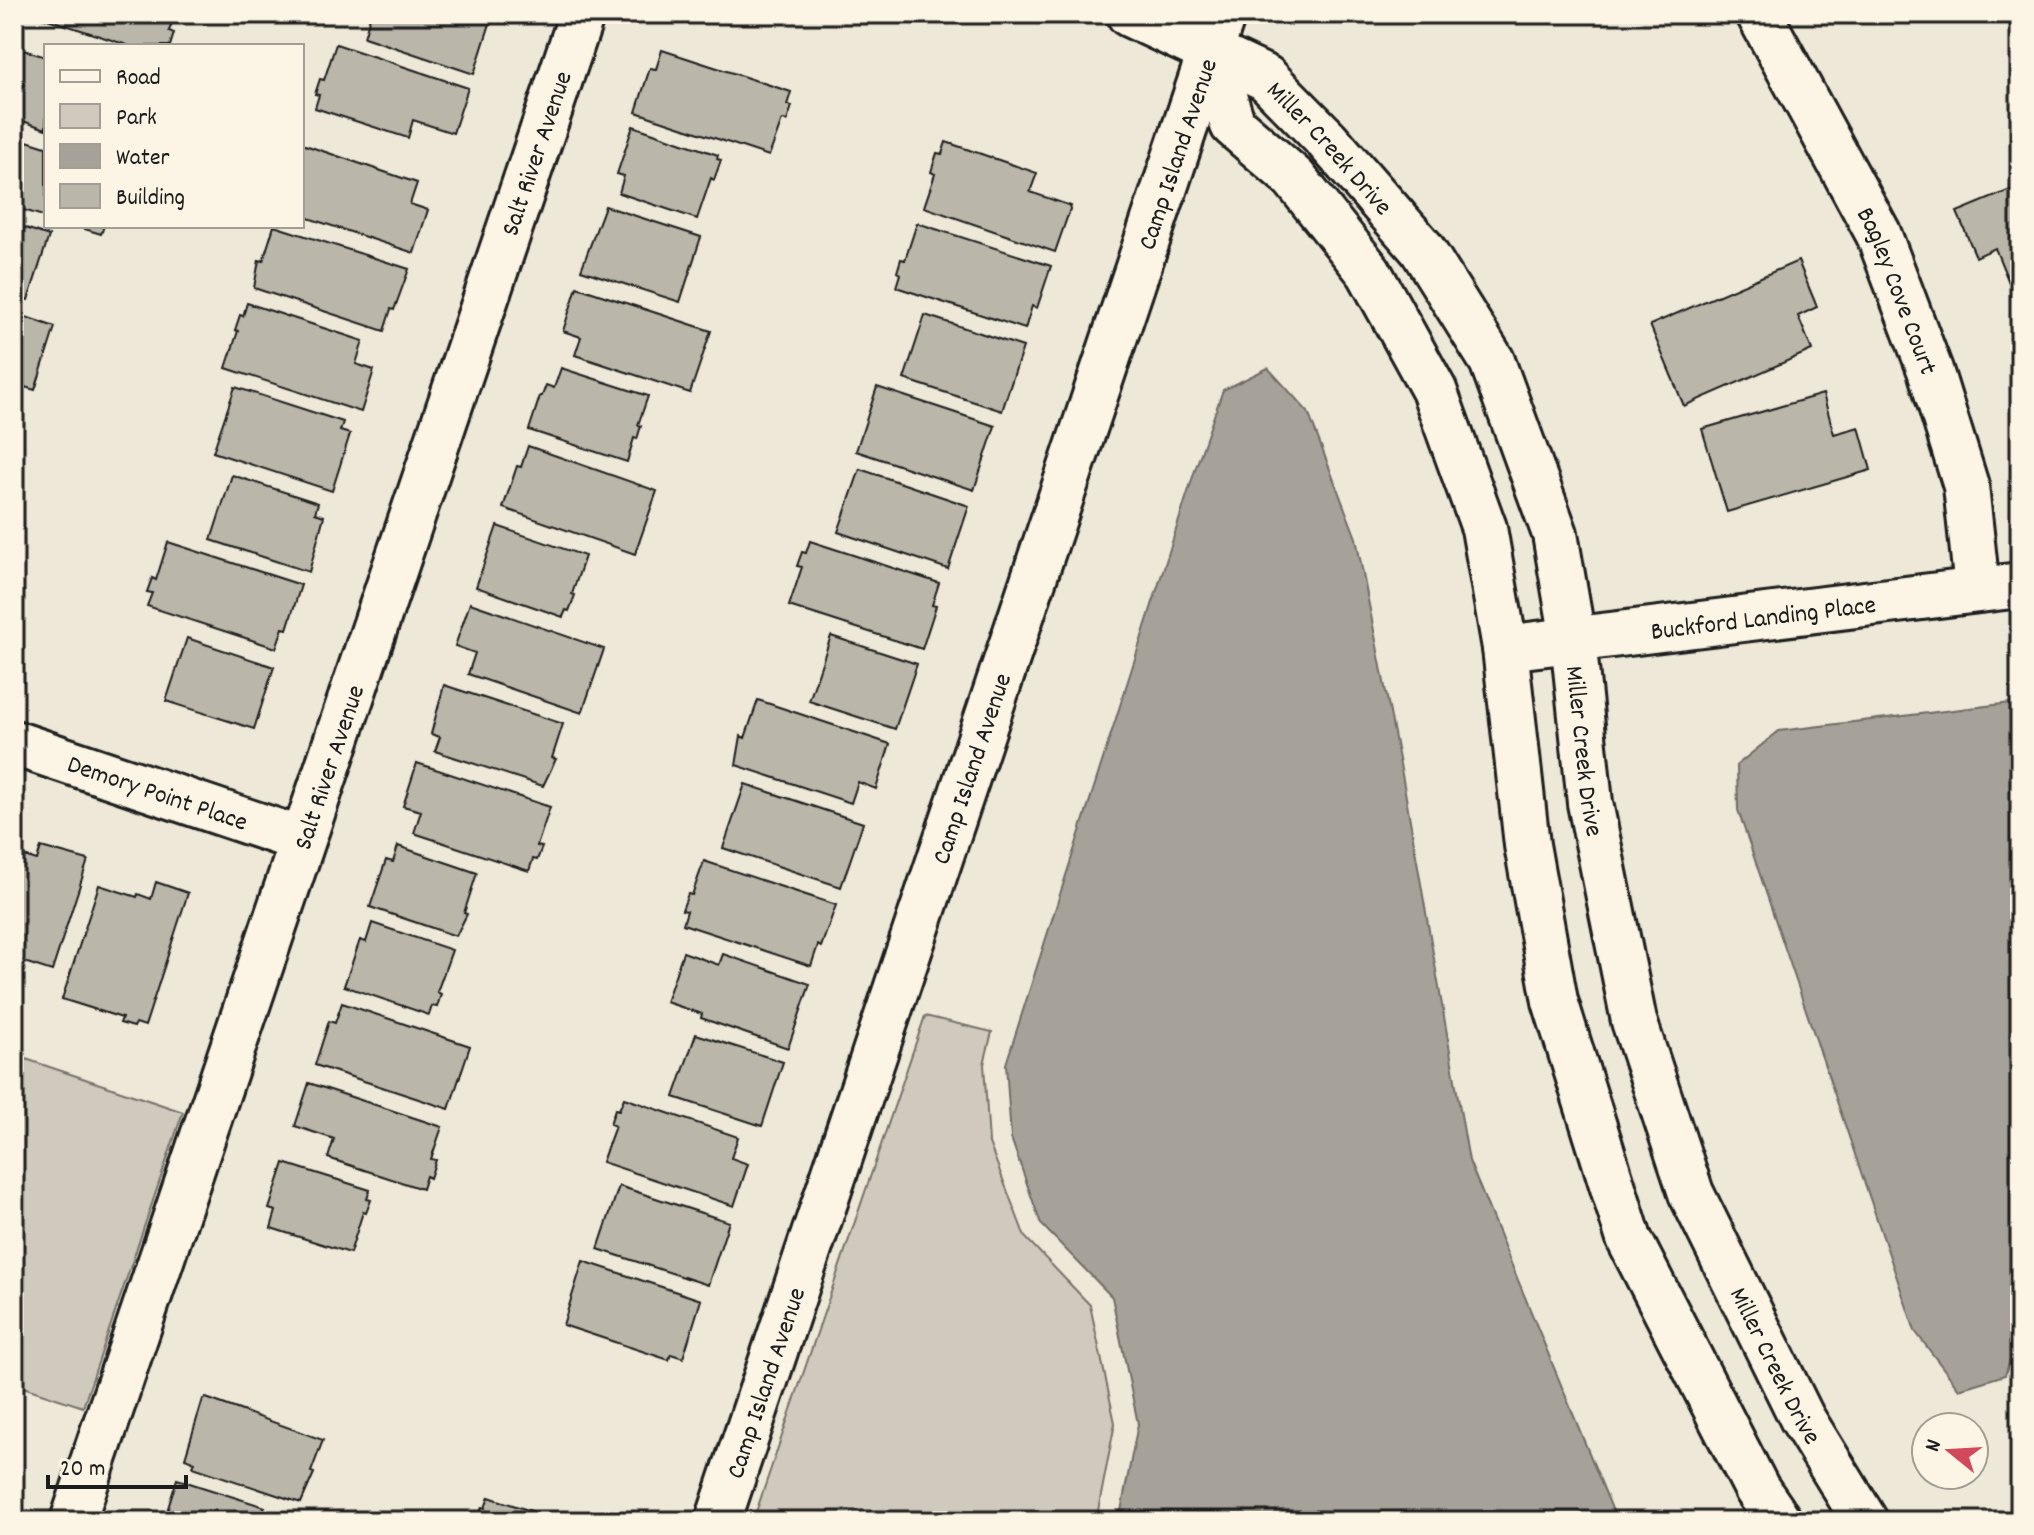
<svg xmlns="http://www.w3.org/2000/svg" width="2034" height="1535" viewBox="0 0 2034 1535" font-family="Dekko,sans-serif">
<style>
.green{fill:#cfcabd;stroke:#76736c;stroke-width:2}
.water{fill:#a7a299;stroke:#6f6c67;stroke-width:2}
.building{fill:#bab6aa;stroke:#1c1c1c;stroke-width:2}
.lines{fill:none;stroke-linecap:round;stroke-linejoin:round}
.minor-casing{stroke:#1c1c1c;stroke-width:50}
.minor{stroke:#fcf5e5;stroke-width:44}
.labels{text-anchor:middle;stroke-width:7;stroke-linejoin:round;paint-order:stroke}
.street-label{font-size:26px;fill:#1c1c1c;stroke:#fcf5e5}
</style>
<rect width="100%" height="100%" fill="#eee8d9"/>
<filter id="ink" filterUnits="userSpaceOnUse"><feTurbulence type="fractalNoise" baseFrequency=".0125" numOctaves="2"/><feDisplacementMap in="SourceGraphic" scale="16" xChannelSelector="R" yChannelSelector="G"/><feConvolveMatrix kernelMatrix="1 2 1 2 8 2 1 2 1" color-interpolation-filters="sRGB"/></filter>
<g filter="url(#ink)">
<path class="green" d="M 925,1016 L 992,1032 L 984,1064 L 989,1143 L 1025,1237 L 1090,1305 L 1115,1423 L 1096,1521 L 753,1521 Z
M 14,1055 L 183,1112 L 83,1407 L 14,1384 Z"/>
<path class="water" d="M 1268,368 L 1308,412 L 1356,538 L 1403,780 L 1469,1161 L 1617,1521 L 1119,1521 L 1138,1424 L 1112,1297 L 1041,1224 L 1011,1138 L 1006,1064 L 1196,467 L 1223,390 Z
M 2020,702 L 2020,1330 L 2005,1375 L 1959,1389 L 1915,1331 L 1738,810 L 1737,765 L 1779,731 Z"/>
<path class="building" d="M 32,14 L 175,14 L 169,31 L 174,33 L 170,46 L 130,46 Z
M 371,14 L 493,14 L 474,74 L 364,37 Z
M 336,44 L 468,88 L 453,133 L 413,120 L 408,138 L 315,108 L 319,95 L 315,94 L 320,79 L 324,80 Z
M 17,48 L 46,57 L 46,129 L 14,118 L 14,56 Z
M 662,50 L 791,92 L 787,105 L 792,106 L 787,121 L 782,120 L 769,156 L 636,112 L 650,68 L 656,69 Z
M 633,126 L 718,155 L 717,159 L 721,160 L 714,180 L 711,178 L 697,219 L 619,193 L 624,176 L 617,174 Z
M 14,137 L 46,147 L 46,217 L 14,207 Z
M 946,142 L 1037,173 L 1030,192 L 1071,206 L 1055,252 L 924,207 L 935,174 L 931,172 L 937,153 L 942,154 Z
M 302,144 L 417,183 L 410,204 L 428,210 L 414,253 L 302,216 Z
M 2020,186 L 2020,282 L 2010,285 L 1995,248 L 1976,257 L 1957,212 Z
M 605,206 L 701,237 L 680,302 L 581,270 Z
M 917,223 L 1051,266 L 1037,308 L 1032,306 L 1025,329 L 896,287 L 900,274 L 897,272 L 901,259 L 905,260 Z
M 14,224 L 49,236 L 28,300 L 14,296 Z
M 75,226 L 104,226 L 101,234 Z
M 274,226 L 409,269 L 394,310 L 391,309 L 384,331 L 254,288 L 259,260 L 263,261 Z
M 1798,261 L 1817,307 L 1798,316 L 1812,350 L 1684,406 L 1650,325 Z
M 577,287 L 711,331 L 690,393 L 575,355 L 581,337 L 563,331 Z
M 247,303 L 363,341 L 356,364 L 374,370 L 361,412 L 226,368 L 238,331 L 235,330 L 240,315 L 243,316 Z
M 14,313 L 55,327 L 35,390 L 14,384 Z
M 925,315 L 1023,347 L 1002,411 L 904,379 Z
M 2020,344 L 2020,363 L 2015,365 L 2009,348 Z
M 561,368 L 648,396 L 638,425 L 641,426 L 637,439 L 634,438 L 627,462 L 529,430 L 540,396 L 542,396 L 546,385 L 554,388 Z
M 235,387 L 343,422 L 340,431 L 350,434 L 332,491 L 213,452 Z
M 877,387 L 995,426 L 974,490 L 856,451 Z
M 1823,394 L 1834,434 L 1859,427 L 1871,470 L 1727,512 L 1702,429 Z
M 528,446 L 657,491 L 635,554 L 503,508 L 517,466 L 521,467 Z
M 860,469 L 969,506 L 948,569 L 838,532 Z
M 232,475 L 318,503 L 315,513 L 324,516 L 309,572 L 211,540 Z
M 497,526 L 585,556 L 572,594 L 575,595 L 569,611 L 566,610 L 563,617 L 476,587 Z
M 810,541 L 939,583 L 932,605 L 936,606 L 922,649 L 789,606 L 802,567 L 797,566 L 802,552 L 806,553 Z
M 168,542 L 301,585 L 287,629 L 283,628 L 276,648 L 147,606 L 152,593 L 147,592 L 152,578 L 156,580 Z
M 470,603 L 604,649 L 582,713 L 468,674 L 475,653 L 455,646 Z
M 831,636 L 917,664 L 895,729 L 809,701 Z
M 187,638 L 274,667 L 254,729 L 166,701 Z
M 444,685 L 563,724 L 552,758 L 556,759 L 543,786 L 435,751 L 440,737 L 431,734 Z
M 758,700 L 890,744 L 876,789 L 858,782 L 851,803 L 736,765 L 741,736 L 745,738 Z
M 417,763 L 550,807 L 537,846 L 542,847 L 537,860 L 533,859 L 529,871 L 414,833 L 421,811 L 403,806 Z
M 745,784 L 863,823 L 841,887 L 723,848 Z
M 398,846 L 477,873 L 464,913 L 467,914 L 456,936 L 370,907 L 386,860 L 393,862 Z
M 41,847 L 88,860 L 52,971 L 18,960 L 17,964 L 14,963 L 14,853 L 37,860 Z
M 704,861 L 836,905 L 821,947 L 818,945 L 811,966 L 683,924 L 687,911 L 682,910 L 688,894 L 692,895 Z
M 156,882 L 188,893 L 145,1026 L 136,1023 L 134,1027 L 120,1023 L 122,1018 L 62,999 L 99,885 L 137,897 L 138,894 L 151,899 Z
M 372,923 L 452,950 L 437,992 L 441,994 L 437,1007 L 432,1006 L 429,1015 L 344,986 L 360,940 L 366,942 Z
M 683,952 L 719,965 L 723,954 L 810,984 L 788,1048 L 701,1018 L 702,1014 L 666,1002 Z
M 342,1003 L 470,1046 L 449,1109 L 315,1065 L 329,1021 L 335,1023 Z
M 696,1034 L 783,1062 L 762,1126 L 674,1097 Z
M 309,1083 L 442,1127 L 431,1159 L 436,1160 L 430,1178 L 426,1176 L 422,1189 L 328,1158 L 334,1139 L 295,1126 Z
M 624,1098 L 738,1137 L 731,1158 L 748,1164 L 734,1206 L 602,1162 L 615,1126 L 610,1124 L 615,1109 L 619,1110 Z
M 284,1163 L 370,1190 L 367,1199 L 371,1200 L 366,1213 L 363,1212 L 350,1253 L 271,1228 L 276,1211 L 269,1209 Z
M 619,1186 L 729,1222 L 708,1285 L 598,1249 Z
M 583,1261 L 701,1300 L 683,1358 L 671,1354 L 669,1360 L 563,1325 Z
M 206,1398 L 323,1440 L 311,1472 L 314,1473 L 301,1503 L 193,1467 L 195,1462 L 185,1458 L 203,1399 Z
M 177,1479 L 265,1507 L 260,1521 L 164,1521 Z
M 489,1497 L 561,1521 L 477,1521 L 482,1507 L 485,1508 Z"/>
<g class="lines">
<defs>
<g id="minor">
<path id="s1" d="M 1129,14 L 1266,78 L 1327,140 L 1422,249 L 1492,361 L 1555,534 L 1573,639 L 1590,803 L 1634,1021 L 1691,1193 L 1802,1418 L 1865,1521"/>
<path id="s2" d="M 1759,14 L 1878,233 L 1930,370 L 1966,486 L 1977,589"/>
<path d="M 1210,53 L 1233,125 L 1294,178 L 1369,272 L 1434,390 L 1484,528 L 1505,648 L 1527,845 L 1555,1001 L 1629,1239 L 1757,1489 L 1779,1521"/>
<path id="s3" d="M 1505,648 L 2020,585"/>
<path id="s4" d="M 14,743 L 302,840"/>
<path id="s5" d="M 73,1521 L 582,14"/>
<path id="s6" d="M 718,1521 L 1223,14"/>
</g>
</defs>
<use href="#minor" class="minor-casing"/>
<use href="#minor" class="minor"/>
</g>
</g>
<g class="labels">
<g class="street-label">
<text dy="9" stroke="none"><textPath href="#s1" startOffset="246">Miller Creek Drive</textPath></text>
<text dy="9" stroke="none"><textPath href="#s6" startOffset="1442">Camp Island Avenue</textPath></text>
<text dy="9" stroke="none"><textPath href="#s5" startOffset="1444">Salt River Avenue</textPath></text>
<text dy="9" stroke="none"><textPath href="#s2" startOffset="310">Bagley Cove Court</textPath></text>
<text dy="9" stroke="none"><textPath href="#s3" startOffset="260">Buckford Landing Place</textPath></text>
<text dy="9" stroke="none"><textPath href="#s1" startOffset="918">Miller Creek Drive</textPath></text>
<text dy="9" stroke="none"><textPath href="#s5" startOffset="796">Salt River Avenue</textPath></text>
<text dy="9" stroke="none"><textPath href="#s6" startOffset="794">Camp Island Avenue</textPath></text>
<text dy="9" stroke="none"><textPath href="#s4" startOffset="152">Demory Point Place</textPath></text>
<text dy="9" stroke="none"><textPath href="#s1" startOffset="1566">Miller Creek Drive</textPath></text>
<text dy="9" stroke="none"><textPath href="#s6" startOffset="146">Camp Island Avenue</textPath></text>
</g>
</g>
<rect width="2034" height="1535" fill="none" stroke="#fcf5e5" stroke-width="48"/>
<rect x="24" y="24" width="1986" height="1487" fill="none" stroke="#1c1c1c" stroke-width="3" filter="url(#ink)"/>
<rect x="44" y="44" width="260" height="184" fill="#fcf5e5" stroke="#a29e95" stroke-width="2"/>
<rect x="60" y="70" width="40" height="12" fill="#fcf5e5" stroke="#a29e95" stroke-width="2"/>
<text x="116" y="84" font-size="24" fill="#1c1c1c">Road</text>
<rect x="60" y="104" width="40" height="24" fill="#cfcabd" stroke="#a29e95" stroke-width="2"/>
<text x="116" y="124" font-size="24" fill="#1c1c1c">Park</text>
<rect x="60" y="144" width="40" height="24" fill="#a7a299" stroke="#a29e95" stroke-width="2"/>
<text x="116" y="164" font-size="24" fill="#1c1c1c">Water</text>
<rect x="60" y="184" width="40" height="24" fill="#bab6aa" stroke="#a29e95" stroke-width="2"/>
<text x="116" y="204" font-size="24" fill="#1c1c1c">Building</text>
<g transform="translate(1950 1451) rotate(288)"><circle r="38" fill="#fcf5e5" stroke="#a29e95" stroke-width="2"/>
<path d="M0-6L14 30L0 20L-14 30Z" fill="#d1495b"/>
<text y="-12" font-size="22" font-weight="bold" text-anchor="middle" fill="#1c1c1c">N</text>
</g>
<path d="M48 1475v12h138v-12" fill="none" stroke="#1c1c1c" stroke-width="4"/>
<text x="60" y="1475" font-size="24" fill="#1c1c1c" stroke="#fcf5e5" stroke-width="6" paint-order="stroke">20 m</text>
</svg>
